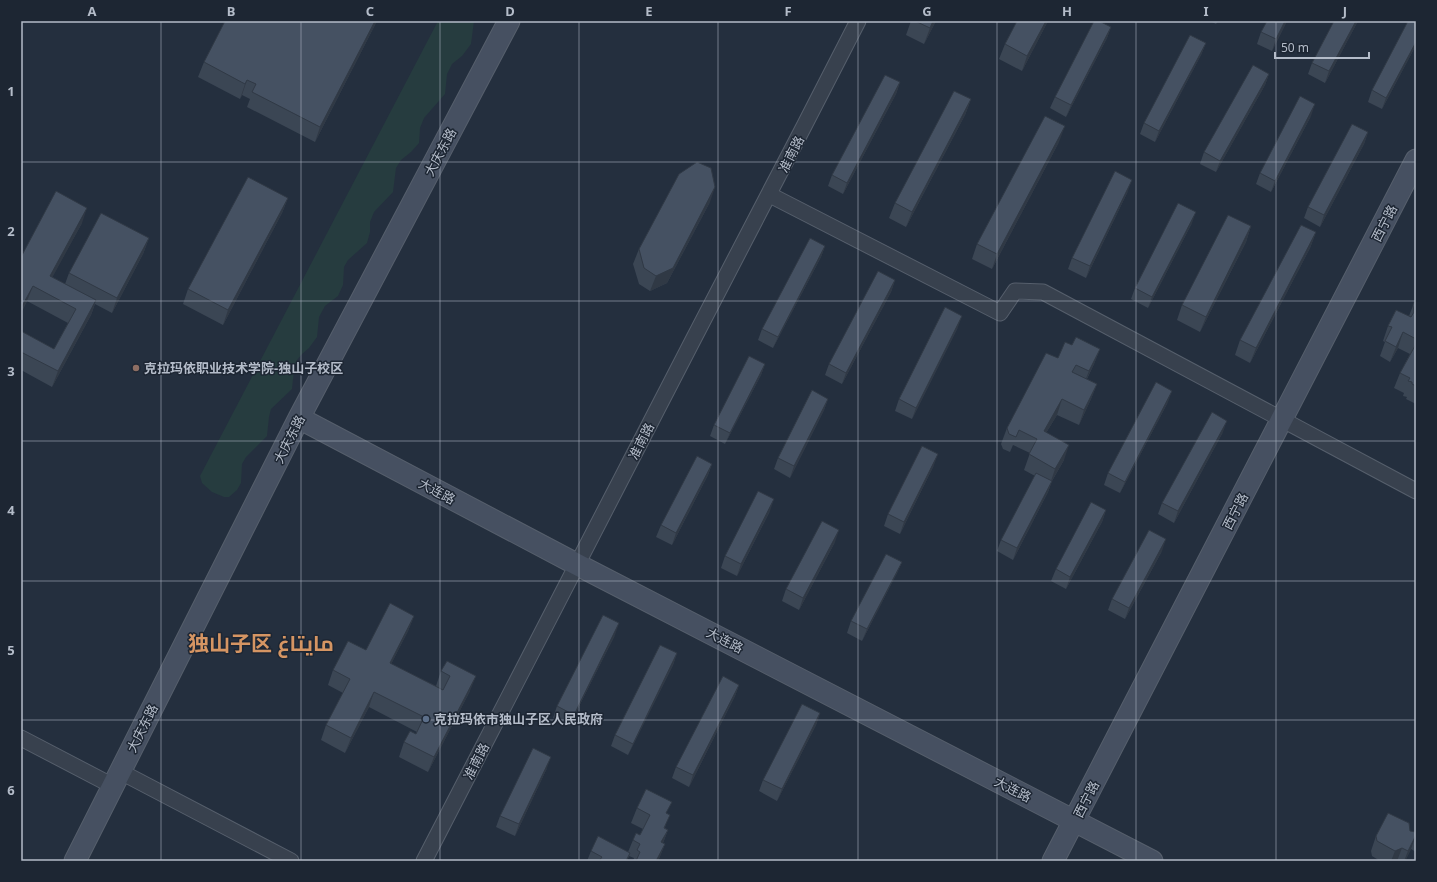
<svg xmlns="http://www.w3.org/2000/svg" width="1437" height="882" viewBox="0 0 1437 882" font-family="'Noto Sans',Cairo,'Noto Sans SC',sans-serif">
<style>
.green{fill:#263c3f}
.lines{fill:none;stroke-linecap:round;stroke-linejoin:round}
.street-casing{stroke:#565f6c;stroke-width:17}
.secondary-casing{stroke:#565f6c;stroke-width:23}
.street{stroke:#38414e;stroke-width:15}
.secondary{stroke:#465061;stroke-width:21}
.wall{fill:#3b4654}
.shaded-wall{fill:#303945}
.building{fill:#455162;stroke:#303945}
.grid{fill:none;stroke:#b4bcc9;stroke-width:1;stroke-opacity:0.55}
.education-dot{fill:#8d6e63;stroke:#1d2633;stroke-width:1.5}
.service-dot{fill:#5c6f8a;stroke:#1d2633;stroke-width:1.5}
.labels{text-anchor:middle;stroke-width:3;stroke-linejoin:round;paint-order:stroke}
.street-label{font-size:13px;fill:#b4bcc9;stroke:#1d2633}
.poi-label{font-size:13px;font-weight:bold;fill:#b4bcc9;stroke:#1d2633;text-anchor:start}
.town-label{font-size:21px;font-weight:bold;fill:#d59563;stroke:#1d2633}
.neatline{fill:none;stroke:#b4bcc9;stroke-width:1.5}
.grid-label{font-size:13px;text-anchor:middle;font-weight:bold;fill:#b4bcc9}
</style>
<rect width="100%" height="100%" fill="#242f3e"/>
<path class="green" d="M 438,21 L 474,21 L 471,44 L 462,56 L 452,64 L 447,74 L 445,94 L 424,118 L 420,128 L 419,143 L 411,152 L 401,160 L 396,168 L 393,192 L 374,212 L 370,222 L 370,232 L 367,243 L 348,260 L 344,267 L 343,285 L 338,296 L 325,306 L 319,317 L 317,337 L 309,348 L 302,354 L 297,360 L 294,370 L 292,389 L 271,409 L 269,417 L 267,436 L 246,457 L 242,464 L 241,483 L 237,490 L 229,497 L 224,497 L 212,492 L 202,483 L 200,476 Z"/>
<g class="lines">
<defs>
<path id="street" d="M 770,195 L 1000,313 L 1015,291 L 1043,292 L 1416,491
M 21,738 L 113,786
M 121,772 L 291,861
M 424,861 C 515,687 604,512 694,338 C 749,232 804,127 858,21"/>
<path id="secondary" d="M 299,418 L 578,565 L 1152,861
M 75,861 L 299,418 L 509,21
M 1053,861 L 1416,160"/>
</defs>
<use href="#street" class="street-casing"/>
<use href="#secondary" class="secondary-casing"/>
<use href="#street" class="street"/>
<use href="#secondary" class="secondary"/>
</g>
<path class="wall" d="M 377,21 L 315,142 L 247,107 L 250,99 L 242,95 L 240,99 L 198,77 L 204,62 Z
M 911,21 L 936,21 L 924,44 L 906,35 Z
M 1017,21 L 1048,21 L 1022,71 L 999,59 L 1005,44 Z
M 1210,21 L 1218,21 L 1216,24 Z
M 1287,21 L 1272,51 L 1257,44 L 1261,32 Z
M 1334,21 L 1358,21 L 1325,83 L 1308,74 L 1312,63 Z
M 1416,21 L 1416,45 L 1382,109 L 1368,102 L 1372,90 Z
M 1111,27 L 1107,38 L 1066,117 L 1050,108 L 1055,97 Z
M 1206,43 L 1201,55 L 1155,142 L 1140,134 L 1144,123 Z
M 1269,74 L 1265,85 L 1216,172 L 1200,164 L 1204,152 Z
M 900,82 L 896,94 L 843,194 L 828,186 L 832,175 Z
M 971,99 L 965,115 L 906,227 L 889,218 L 895,203 Z
M 1311,116 L 1271,192 L 1256,184 L 1260,173 Z
M 1368,132 L 1364,144 L 1320,227 L 1304,218 L 1308,207 Z
M 1059,142 L 992,269 L 972,259 L 977,244 Z
M 1128,191 L 1086,278 L 1068,269 L 1072,258 Z
M 288,198 L 282,213 L 223,325 L 183,304 L 188,289 Z
M 710,202 L 667,283 L 650,291 L 639,284 L 633,264 L 639,249 Z
M 82,223 L 52,277 L 65,284 L 69,273 L 149,238 L 143,254 L 112,313 L 95,304 L 91,315 L 52,387 L 21,370 L 21,331 L 54,349 L 68,323 L 27,301 L 21,313 L 21,257 Z
M 1192,223 L 1148,308 L 1131,299 L 1135,288 Z
M 1251,226 L 1246,242 L 1200,332 L 1177,320 L 1182,305 Z
M 1316,232 L 1310,248 L 1250,363 L 1235,355 L 1240,340 Z
M 825,246 L 821,257 L 773,348 L 758,340 L 762,329 Z
M 895,280 L 891,292 L 842,384 L 825,375 L 829,364 Z
M 1416,298 L 1416,404 L 1406,399 L 1407,397 L 1403,396 L 1404,393 L 1394,388 L 1400,373 L 1410,354 L 1398,348 L 1390,362 L 1380,356 L 1385,342 L 1383,341 L 1388,326 L 1409,316 Z
M 958,327 L 912,419 L 895,411 L 899,399 Z
M 1072,345 L 1100,349 L 1094,364 L 1087,379 L 1097,384 L 1091,399 L 1079,425 L 1057,415 L 1046,433 L 1064,460 L 1052,481 L 1048,492 L 1013,560 L 997,551 L 1001,540 L 1035,476 L 1024,470 L 1030,453 L 1013,445 L 1010,452 L 1003,449 L 1001,444 L 1007,428 Z
M 765,364 L 761,375 L 725,444 L 710,436 L 714,425 Z
M 828,399 L 824,410 L 790,478 L 774,469 L 778,458 Z
M 1168,402 L 1120,493 L 1104,485 L 1108,473 Z
M 1223,432 L 1174,523 L 1158,514 L 1162,503 Z
M 712,464 L 708,475 L 672,545 L 656,537 L 661,525 Z
M 934,465 L 900,534 L 884,526 L 888,514 Z
M 1106,510 L 1102,522 L 1066,589 L 1051,581 L 1056,569 Z
M 770,511 L 737,576 L 721,568 L 725,556 Z
M 835,542 L 799,610 L 782,601 L 786,589 Z
M 1162,551 L 1125,619 L 1108,610 L 1112,599 Z
M 902,562 L 897,573 L 862,641 L 847,633 L 851,621 Z
M 414,616 L 408,631 L 391,664 L 436,686 L 441,671 L 447,661 L 470,691 L 428,772 L 399,757 L 404,742 L 416,734 L 417,732 L 369,707 L 345,753 L 321,740 L 326,725 L 343,693 L 328,685 L 333,670 L 366,650 Z
M 615,635 L 569,726 L 553,718 L 557,706 Z
M 677,653 L 673,665 L 628,755 L 611,746 L 615,735 Z
M 739,685 L 735,696 L 689,787 L 672,778 L 676,767 Z
M 820,713 L 816,725 L 777,801 L 759,791 L 763,780 Z
M 547,768 L 515,836 L 496,827 L 500,816 Z
M 637,808 L 667,814 L 665,828 L 668,830 L 663,843 L 665,844 L 658,861 L 633,861 L 634,858 L 629,856 L 627,861 L 587,861 L 591,851 L 628,852 L 633,840 L 640,835 L 643,829 L 631,823 Z
M 1410,831 L 1416,832 L 1416,852 L 1411,849 L 1405,861 L 1380,861 L 1372,856 L 1371,851 L 1376,836 Z"/>
<path class="shaded-wall" d="M 375,21 L 377,21 L 315,142 L 320,127 Z
M 933,21 L 936,21 L 924,44 L 930,28 Z
M 1046,21 L 1048,21 L 1022,71 L 1027,56 Z
M 1285,21 L 1287,21 L 1272,51 L 1276,39 Z
M 1356,21 L 1358,21 L 1325,83 L 1329,71 Z
M 1111,27 L 1107,38 L 1066,117 L 1071,105 Z
M 1416,42 L 1416,45 L 1382,109 L 1386,98 Z
M 1206,43 L 1201,55 L 1155,142 L 1159,131 Z
M 1269,74 L 1265,85 L 1216,172 L 1220,161 Z
M 247,80 L 242,95 L 240,99 L 245,84 Z
M 900,82 L 896,94 L 843,194 L 847,183 Z
M 971,99 L 965,115 L 906,227 L 912,212 Z
M 1315,104 L 1311,116 L 1271,192 L 1275,181 Z
M 1065,126 L 1059,142 L 992,269 L 997,254 Z
M 1368,132 L 1364,144 L 1320,227 L 1324,215 Z
M 1132,180 L 1128,191 L 1086,278 L 1090,266 Z
M 715,187 L 710,202 L 667,283 L 650,291 L 656,276 Z
M 288,198 L 282,213 L 223,325 L 228,310 Z
M 87,208 L 82,223 L 45,291 L 50,276 Z
M 1196,212 L 1192,223 L 1148,308 L 1152,297 Z
M 1251,226 L 1246,242 L 1200,332 L 1206,317 Z
M 1316,232 L 1310,248 L 1250,363 L 1256,348 Z
M 149,238 L 143,254 L 112,313 L 117,298 Z
M 825,246 L 821,257 L 773,348 L 778,337 Z
M 895,280 L 891,292 L 842,384 L 846,373 Z
M 33,286 L 27,301 L 21,313 L 21,308 Z
M 96,300 L 91,315 L 52,387 L 58,371 Z
M 962,316 L 958,327 L 912,419 L 916,408 Z
M 1403,332 L 1398,348 L 1390,362 L 1396,347 Z
M 1100,349 L 1094,364 L 1083,386 L 1089,371 Z
M 765,364 L 761,375 L 725,444 L 730,433 Z
M 1097,384 L 1091,399 L 1079,425 L 1084,410 Z
M 1172,391 L 1168,402 L 1120,493 L 1125,482 Z
M 828,399 L 824,410 L 790,478 L 794,466 Z
M 1062,399 L 1057,415 L 1038,446 L 1044,431 Z
M 1227,421 L 1223,432 L 1174,523 L 1178,511 Z
M 1069,445 L 1064,460 L 1050,484 L 1055,469 Z
M 938,454 L 934,465 L 900,534 L 904,522 Z
M 712,464 L 708,475 L 672,545 L 676,533 Z
M 1052,481 L 1048,492 L 1013,560 L 1017,548 Z
M 774,499 L 770,511 L 737,576 L 741,564 Z
M 1106,510 L 1102,522 L 1066,589 L 1070,577 Z
M 839,530 L 835,542 L 799,610 L 803,598 Z
M 1166,539 L 1162,551 L 1125,619 L 1129,608 Z
M 902,562 L 897,573 L 862,641 L 867,629 Z
M 414,616 L 408,631 L 384,678 L 390,663 Z
M 619,623 L 615,635 L 569,726 L 574,715 Z
M 677,653 L 673,665 L 628,755 L 633,744 Z
M 476,676 L 470,691 L 428,772 L 434,757 Z
M 739,685 L 735,696 L 689,787 L 693,775 Z
M 374,692 L 369,707 L 345,753 L 351,738 Z
M 820,713 L 816,725 L 777,801 L 782,789 Z
M 551,757 L 547,768 L 515,836 L 519,824 Z
M 668,830 L 662,845 L 661,842 Z
M 1416,835 L 1411,849 L 1405,861 L 1404,861 L 1408,851 Z
M 665,844 L 659,859 L 658,861 L 656,861 Z
M 1402,848 L 1397,861 L 1391,861 L 1395,851 Z"/>
<path class="building" d="M 225,21 L 375,21 L 320,127 L 252,92 L 256,84 L 247,80 L 245,84 L 204,62 Z
M 915,21 L 933,21 L 930,28 Z
M 1017,21 L 1046,21 L 1027,56 L 1005,44 Z
M 1094,21 L 1099,21 L 1111,27 L 1071,105 L 1055,97 Z
M 1267,21 L 1285,21 L 1276,39 L 1261,32 Z
M 1334,21 L 1356,21 L 1329,71 L 1312,63 Z
M 1408,21 L 1416,21 L 1416,42 L 1386,98 L 1372,90 Z
M 1190,35 L 1206,43 L 1159,131 L 1144,123 Z
M 1253,65 L 1269,74 L 1220,161 L 1204,152 Z
M 885,75 L 900,82 L 847,183 L 832,175 Z
M 954,91 L 971,99 L 912,212 L 895,203 Z
M 1300,96 L 1315,104 L 1275,181 L 1260,173 Z
M 1045,116 L 1065,126 L 997,254 L 977,244 Z
M 1352,124 L 1368,132 L 1324,215 L 1308,207 Z
M 697,162 L 711,168 L 715,187 L 673,268 L 656,276 L 644,268 L 639,249 L 679,174 Z
M 1115,171 L 1132,180 L 1090,266 L 1072,258 Z
M 248,177 L 288,198 L 228,310 L 188,289 Z
M 56,191 L 87,208 L 50,276 L 96,300 L 58,371 L 21,352 L 21,331 L 54,349 L 76,309 L 33,286 L 21,308 L 21,257 Z
M 1178,203 L 1196,212 L 1152,297 L 1135,288 Z
M 101,213 L 149,238 L 117,298 L 69,273 Z
M 1228,215 L 1251,226 L 1206,317 L 1182,305 Z
M 1301,225 L 1316,232 L 1256,348 L 1240,340 Z
M 810,238 L 825,246 L 778,337 L 762,329 Z
M 878,271 L 895,280 L 846,373 L 829,364 Z
M 1416,298 L 1416,339 L 1403,332 L 1396,347 L 1385,341 L 1392,327 L 1388,326 L 1396,310 L 1411,317 L 1414,312 L 1413,305 Z
M 945,307 L 962,316 L 916,408 L 899,399 Z
M 1076,337 L 1100,349 L 1089,371 L 1076,365 L 1072,372 L 1097,384 L 1084,410 L 1062,399 L 1044,431 L 1069,445 L 1055,469 L 1029,454 L 1037,439 L 1019,430 L 1016,437 L 1009,434 L 1007,428 L 1046,353 L 1058,358 L 1065,342 L 1072,345 Z
M 1416,344 L 1416,386 L 1412,384 L 1412,382 L 1408,381 L 1410,378 L 1400,373 Z
M 749,356 L 765,364 L 730,433 L 714,425 Z
M 1156,382 L 1172,391 L 1125,482 L 1108,473 Z
M 812,390 L 828,399 L 794,466 L 778,458 Z
M 1212,412 L 1227,421 L 1178,511 L 1162,503 Z
M 922,446 L 938,454 L 904,522 L 888,514 Z
M 697,456 L 712,464 L 676,533 L 661,525 Z
M 1036,473 L 1052,481 L 1017,548 L 1001,540 Z
M 758,491 L 774,499 L 741,564 L 725,556 Z
M 1091,502 L 1106,510 L 1070,577 L 1056,569 Z
M 822,521 L 839,530 L 803,598 L 786,589 Z
M 1149,530 L 1166,539 L 1129,608 L 1112,599 Z
M 886,554 L 902,562 L 867,629 L 851,621 Z
M 390,603 L 414,616 L 390,663 L 443,690 L 450,676 L 441,671 L 447,661 L 476,676 L 434,757 L 404,742 L 410,731 L 416,734 L 424,717 L 374,692 L 351,738 L 326,725 L 350,679 L 333,670 L 348,641 L 366,650 Z
M 603,615 L 619,623 L 574,715 L 557,706 Z
M 660,645 L 677,653 L 633,744 L 615,735 Z
M 723,676 L 739,685 L 693,775 L 676,767 Z
M 802,704 L 820,713 L 782,789 L 763,780 Z
M 533,748 L 551,757 L 519,824 L 500,816 Z
M 646,789 L 672,802 L 666,813 L 670,815 L 664,828 L 668,830 L 661,842 L 665,844 L 656,861 L 636,861 L 640,852 L 637,850 L 640,844 L 633,840 L 636,833 L 640,835 L 650,815 L 637,808 Z
M 1388,813 L 1409,823 L 1410,831 L 1416,832 L 1416,835 L 1408,851 L 1402,848 L 1395,851 L 1377,841 L 1376,836 Z
M 598,836 L 630,853 L 626,861 L 599,861 L 602,857 L 591,851 Z"/>
<path class="grid" d="M 161,21 L 161,861M 301,21 L 301,861M 440,21 L 440,861M 579,21 L 579,861M 718,21 L 718,861M 858,21 L 858,861M 997,21 L 997,861M 1136,21 L 1136,861M 1276,21 L 1276,861M 21,162 L 1416,162M 21,301 L 1416,301M 21,441 L 1416,441M 21,581 L 1416,581M 21,720 L 1416,720"/>
<circle class="education-dot" cx="136" cy="368" r="4"/>
<circle class="service-dot" cx="426" cy="719" r="4"/>
<g class="labels">
<g class="street-label">
<text transform="translate(440 152) rotate(-62)" y="5">大庆东路</text>
<text transform="translate(791 154) rotate(-63)" y="5">准南路</text>
<text transform="translate(1384 223) rotate(-63)" y="5">西宁路</text>
<text transform="translate(289 439) rotate(-63)" y="5">大庆东路</text>
<text transform="translate(641 441) rotate(-63)" y="5">准南路</text>
<text transform="translate(437 491) rotate(28)" y="5">大连路</text>
<text transform="translate(1235 511) rotate(-63)" y="5">西宁路</text>
<text transform="translate(725 640) rotate(27)" y="5">大连路</text>
<text transform="translate(142 728) rotate(-63)" y="5">大庆东路</text>
<text transform="translate(476 761) rotate(-63)" y="5">准南路</text>
<text transform="translate(1013 789) rotate(27)" y="5">大连路</text>
<text transform="translate(1086 799) rotate(-63)" y="5">西宁路</text>
</g>
<g class="poi-label">
<text x="144" y="373">克拉玛依职业技术学院-独山子校区</text>
<text x="434" y="724">克拉玛依市独山子区人民政府</text>
</g>
<g class="town-label">
<text x="261" y="651">独山子区 مايتاغ</text>
</g>
</g>
<rect width="1437" height="882" fill="none" stroke="#1d2633" stroke-width="44"/>
<path d="M1275 52v6h94v-6" fill="none" stroke="#b4bcc9" stroke-width="2"/>
<text x="1281" y="52" font-size="12" fill="#b4bcc9" stroke="#1d2633" stroke-width="3" paint-order="stroke">50 m</text>
<rect x="22" y="22" width="1393" height="838" class="neatline"/>
<g class="grid-label">
<text x="92" y="16">A</text>
<text x="231" y="16">B</text>
<text x="370" y="16">C</text>
<text x="510" y="16">D</text>
<text x="649" y="16">E</text>
<text x="788" y="16">F</text>
<text x="927" y="16">G</text>
<text x="1067" y="16">H</text>
<text x="1206" y="16">I</text>
<text x="1345" y="16">J</text>
<text x="11" y="96">1</text>
<text x="11" y="236">2</text>
<text x="11" y="376">3</text>
<text x="11" y="515">4</text>
<text x="11" y="655">5</text>
<text x="11" y="795">6</text>
</g>
</svg>
